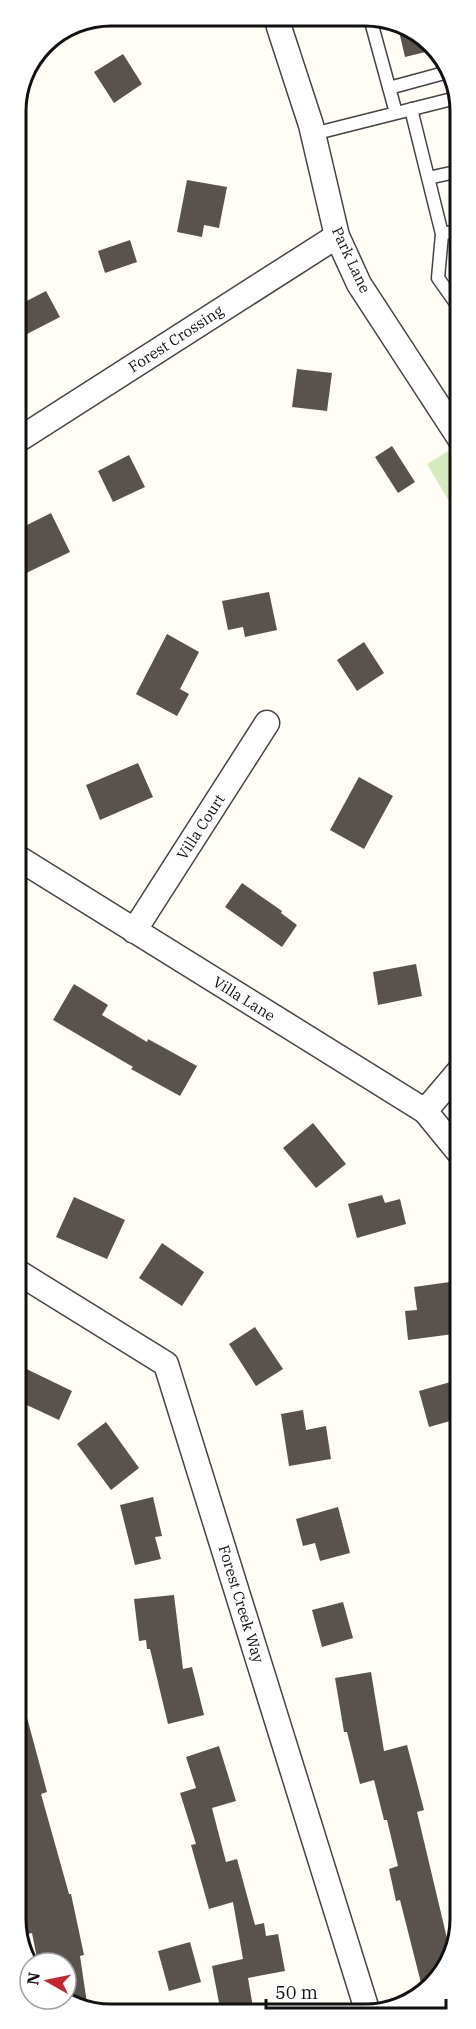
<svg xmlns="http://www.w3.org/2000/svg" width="476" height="2029" viewBox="0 0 476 2029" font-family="'IBM Plex Serif',serif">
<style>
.green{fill:#d5ebbd}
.building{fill:#5a524d}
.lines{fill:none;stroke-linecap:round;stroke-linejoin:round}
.lane-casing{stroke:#444;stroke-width:15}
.street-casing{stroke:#444;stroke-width:27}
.lane{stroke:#fff;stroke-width:12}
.street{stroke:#fff;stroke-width:24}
.labels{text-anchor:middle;stroke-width:6;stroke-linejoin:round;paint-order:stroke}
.street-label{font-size:15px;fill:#111;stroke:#fff}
.rim{fill:none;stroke:#111;stroke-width:3}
</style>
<rect width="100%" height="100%" fill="#fffdf5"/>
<path class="green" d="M 460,444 L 460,520 L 427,464 Z"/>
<path class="building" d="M 397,23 L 437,47 L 438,49 L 405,57 Z
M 123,54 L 142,84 L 114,103 L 94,72 Z
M 187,180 L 227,187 L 219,228 L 204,225 L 202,237 L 177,232 Z
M 130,240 L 137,262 L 105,273 L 98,251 Z
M 46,291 L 60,317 L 27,334 L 15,311 L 15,307 Z
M 297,369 L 332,373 L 327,411 L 292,407 Z
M 392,446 L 415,482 L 398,493 L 375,457 Z
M 129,455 L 145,487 L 113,502 L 98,471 Z
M 51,513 L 70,552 L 22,575 L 15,562 L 15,531 Z
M 269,592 L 277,630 L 245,637 L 243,627 L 228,630 L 222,601 Z
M 167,634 L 199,652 L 180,689 L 189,694 L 177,716 L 136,694 Z
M 364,642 L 384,673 L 357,691 L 337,660 Z
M 138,763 L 153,797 L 100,820 L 86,785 Z
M 359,777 L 393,796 L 364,849 L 330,830 Z
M 242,883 L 282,911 L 281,913 L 297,925 L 282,947 L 225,907 Z
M 416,964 L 422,996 L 378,1005 L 373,972 Z
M 74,984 L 108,1005 L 102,1015 L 147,1042 L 148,1039 L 197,1066 L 180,1096 L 131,1069 L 133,1067 L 53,1020 Z
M 313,1123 L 346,1164 L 316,1188 L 283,1148 Z
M 382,1195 L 385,1203 L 400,1199 L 406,1224 L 357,1238 L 348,1204 Z
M 74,1197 L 125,1220 L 107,1259 L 56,1237 Z
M 162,1243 L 204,1272 L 182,1306 L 139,1278 Z
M 457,1281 L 461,1306 L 461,1333 L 408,1340 L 405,1311 L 417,1310 L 414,1287 Z
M 255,1327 L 283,1369 L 256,1386 L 229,1344 Z
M 16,1364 L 72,1391 L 59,1420 L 16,1400 Z
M 461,1379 L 461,1418 L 429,1427 L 419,1391 Z
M 303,1410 L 306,1430 L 326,1426 L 331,1459 L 289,1466 L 281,1414 Z
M 106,1422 L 139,1468 L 111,1490 L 77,1444 Z
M 153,1497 L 162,1536 L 155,1537 L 161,1559 L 135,1565 L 120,1505 Z
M 338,1507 L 350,1553 L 320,1561 L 315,1543 L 303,1546 L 296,1519 Z
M 174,1595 L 183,1669 L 192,1667 L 204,1715 L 168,1724 L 150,1649 L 147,1649 L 146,1640 L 139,1641 L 134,1599 Z
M 343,1602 L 353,1638 L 322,1647 L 312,1610 Z
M 371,1672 L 384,1751 L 407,1745 L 424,1810 L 417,1812 L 450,1951 L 437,1982 L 422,1987 L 400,1900 L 396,1901 L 389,1869 L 398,1866 L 387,1820 L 384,1820 L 374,1780 L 360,1784 L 347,1732 L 344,1732 L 335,1678 Z
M 22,1699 L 47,1792 L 41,1794 L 69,1894 L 71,1894 L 84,1955 L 80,1956 L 88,2010 L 66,1997 L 66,1963 L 38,1963 L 32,1933 L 19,1936 L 16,1922 L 16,1906 L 22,1905 L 16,1881 L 16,1700 Z
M 219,1746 L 236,1801 L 212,1808 L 226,1862 L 237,1859 L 255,1925 L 264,1923 L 266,1936 L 278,1934 L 285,1971 L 248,1978 L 254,2013 L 221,2013 L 212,1966 L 243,1959 L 233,1902 L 209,1909 L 191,1845 L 196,1844 L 180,1793 L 196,1788 L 186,1757 Z
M 190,1942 L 201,1982 L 169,1991 L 158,1951 Z"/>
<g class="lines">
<defs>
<path id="lane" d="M 370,18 L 396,113
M 389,88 L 448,72
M 411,109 L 442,234 L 438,278 L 460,309
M 313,134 L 460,97
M 428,178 L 460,171
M 442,234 L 460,230
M 445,416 L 460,405"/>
<path id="street" d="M 279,27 L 311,125 L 337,236 L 359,284 L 460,439
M 15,442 L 337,236
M 15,856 L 425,1111 L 461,1155
M 134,931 L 267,723
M 425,1111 L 460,1070
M 16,1271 L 166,1364 L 368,2013"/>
</defs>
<use href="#lane" class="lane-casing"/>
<use href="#street" class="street-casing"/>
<use href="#lane" class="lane"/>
<use href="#street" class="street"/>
</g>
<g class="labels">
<g class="street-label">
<text transform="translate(351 260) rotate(65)" y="5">Park Lane</text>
<text transform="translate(176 339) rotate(-33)" y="5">Forest Crossing</text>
<text transform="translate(201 827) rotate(-57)" y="5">Villa Court</text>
<text transform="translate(244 999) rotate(32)" y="5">Villa Lane</text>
<text transform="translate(241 1604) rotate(73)" y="5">Forest Creek Way</text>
</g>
</g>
<path d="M0 0H476V2029H0ZM111 26H365A85 85 0 0 1 450 111V1919A85 85 0 0 1 365 2004H111A85 85 0 0 1 26 1919V111A85 85 0 0 1 111 26Z" fill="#fff" fill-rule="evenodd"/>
<path class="rim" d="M111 26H365A85 85 0 0 1 450 111V1919A85 85 0 0 1 365 2004H111A85 85 0 0 1 26 1919V111A85 85 0 0 1 111 26Z"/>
<g transform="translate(48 1981) rotate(279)"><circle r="28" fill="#ffffff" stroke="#a0a0a0" stroke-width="1.5"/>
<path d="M0-4.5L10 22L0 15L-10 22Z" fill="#c4262e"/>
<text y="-9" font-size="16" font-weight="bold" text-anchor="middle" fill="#111111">N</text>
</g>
<path d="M266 1999v9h180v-9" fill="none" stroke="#111111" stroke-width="3"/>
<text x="275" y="1999" font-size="18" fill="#111111" stroke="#ffffff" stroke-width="4.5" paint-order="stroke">50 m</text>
</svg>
